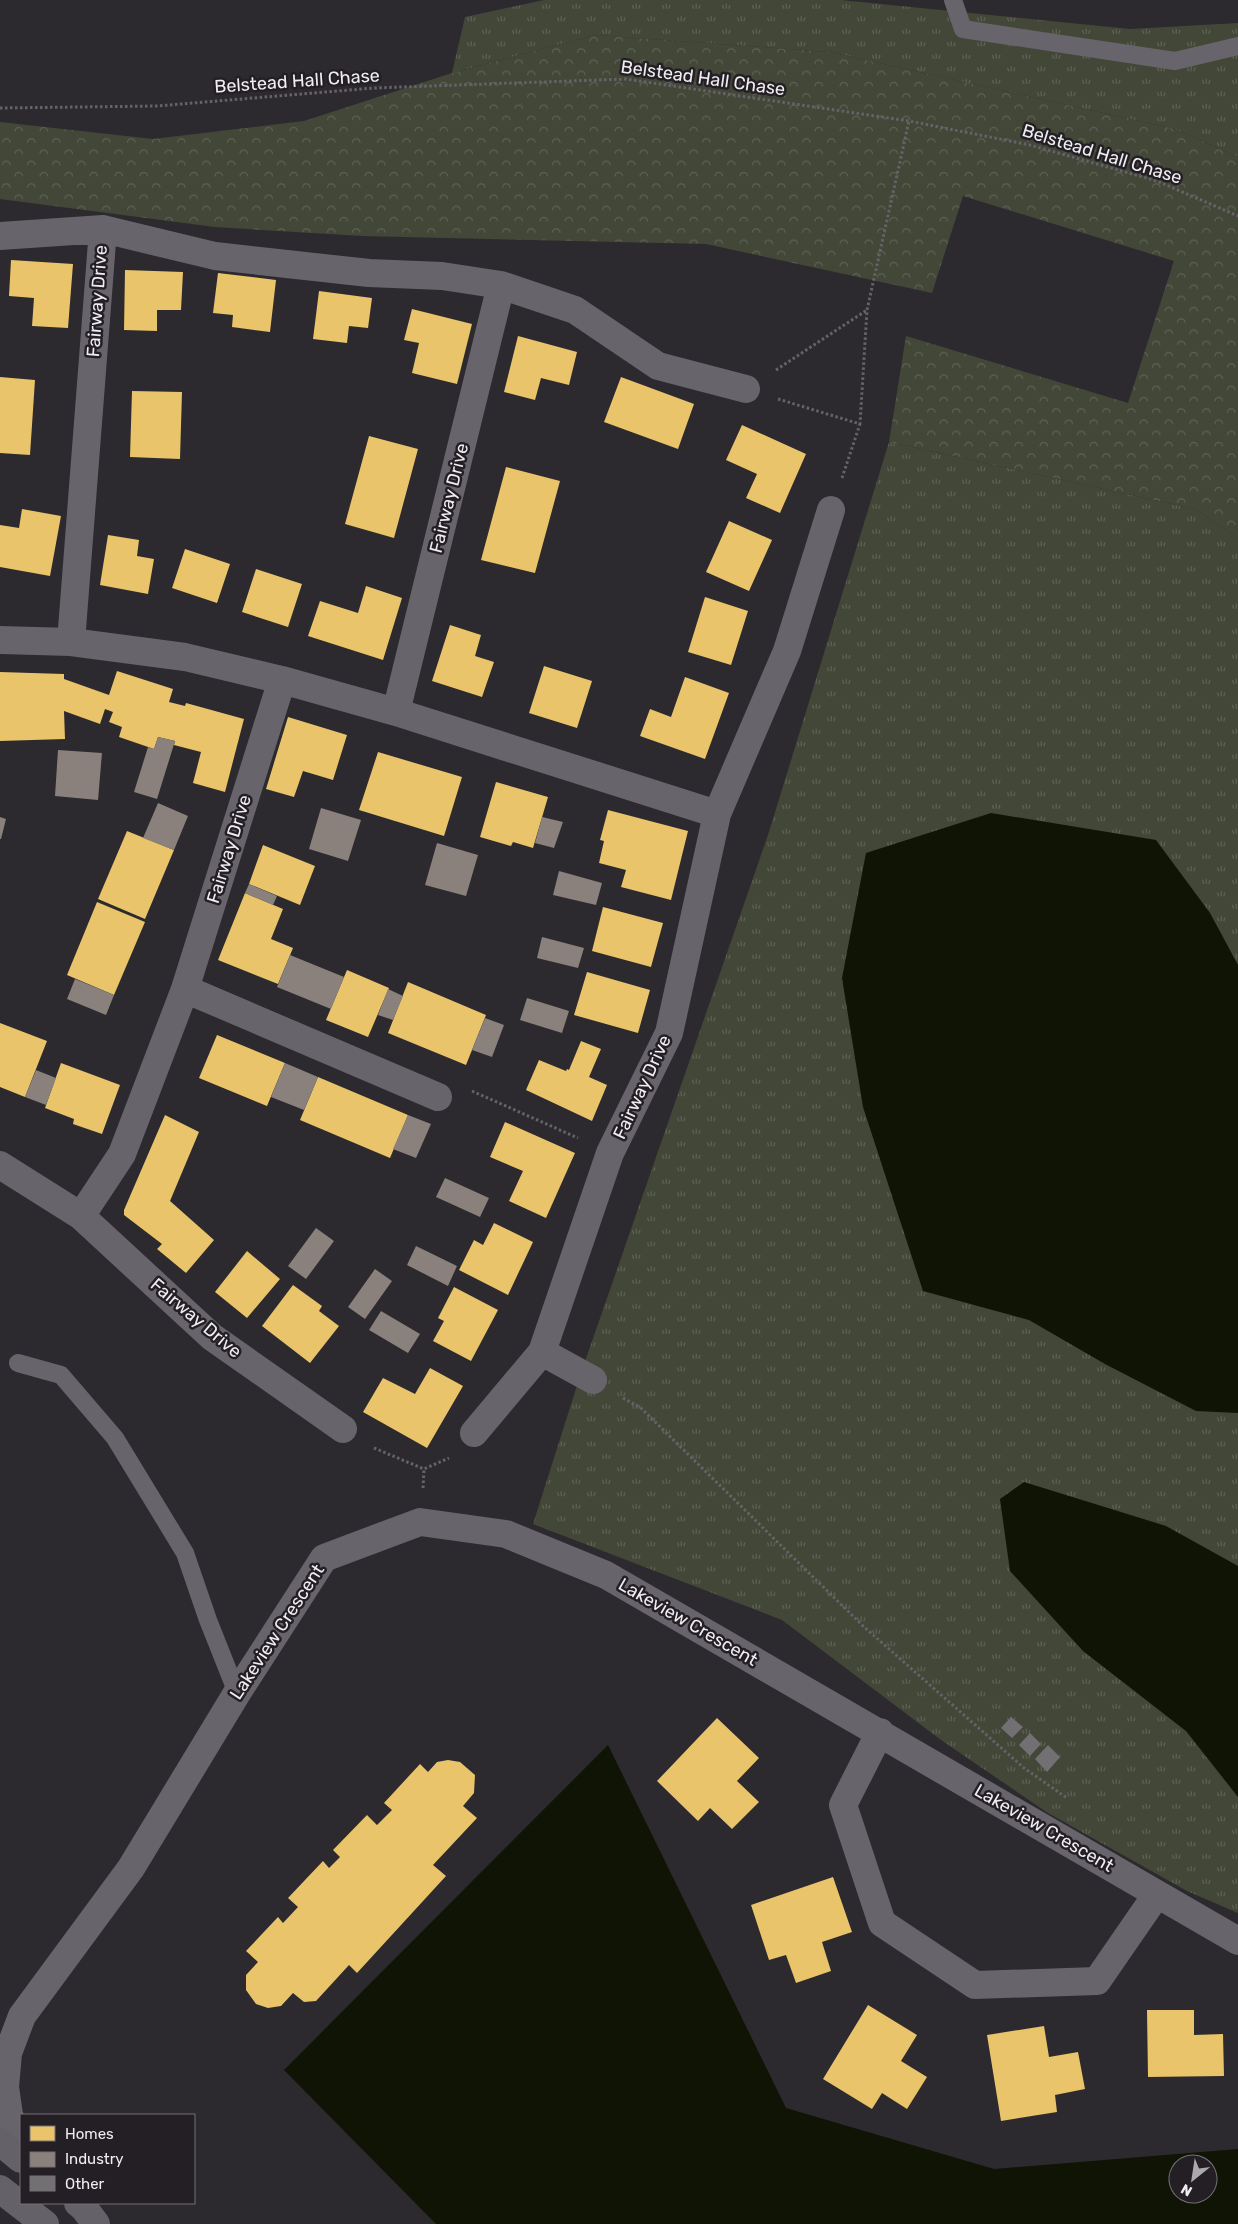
<svg xmlns="http://www.w3.org/2000/svg" width="1238" height="2224" viewBox="0 0 1238 2224" font-family="Rubik,sans-serif">
<style>
.grass{fill:url(#grass-tufts)}
.forest{fill:url(#forest-crowns)}
.water{fill:#0f1404;fill-rule:evenodd}
.homes{fill:#e9c46a}
.industry{fill:#8a817c}
.building{fill:#727073}
.lines{fill:none;stroke-linecap:round;stroke-linejoin:round}
.path{stroke:#676269;stroke-width:3;stroke-dasharray:2.5 2.5;stroke-linecap:butt}
.lane{stroke:#68646b;stroke-width:18}
.street{stroke:#68646b;stroke-width:28}
.highway{stroke:#656168;stroke-width:28}
.labels{text-anchor:middle;stroke-width:5;stroke-linejoin:round;paint-order:stroke}
.street-label{font-size:18px;fill:#f0edf1;stroke:#231f25}
</style>
<defs>
<pattern id="grass-tufts" width="24" height="20" patternUnits="userSpaceOnUse" patternTransform="scale(1.25)"><rect width="24" height="20" fill="#424738"/><path d="M3 7l-1-3M5 7V3M7 7l1-3M15 17l-1-3M17 17v-4M19 17l1-3" fill="none" stroke="#5e6255"/></pattern>
<pattern id="forest-crowns" width="20" height="18" patternUnits="userSpaceOnUse" patternTransform="scale(1.25)"><rect width="20" height="18" fill="#424738"/><path d="M2 6a3 3 0 1 1 6 0M12 15a3 3 0 1 1 6 0" fill="none" stroke="#5e6255"/></pattern>
</defs>
<rect width="100%" height="100%" fill="#2c2a2e"/>
<path class="grass" d="M 544,0 L 841,0 L 1130,29 L 1238,23 L 1238,157 L 1175,129 L 830,52 L 595,35 L 452,73 L 465,17 Z
M 889,442 L 1195,509 L 1238,538 L 1238,1913 L 1187,1891 L 1048,1813 L 941,1740 L 782,1620 L 533,1524 L 581,1373 L 768,835 Z"/>
<path class="forest" d="M 595,35 L 830,52 L 1175,129 L 1238,157 L 1238,538 L 1195,509 L 889,442 L 906,336 L 1128,403 L 1174,261 L 963,196 L 932,293 L 706,244 L 362,236 L 215,227 L 0,199 L 0,122 L 153,139 L 304,121 L 452,73 Z"/>
<path class="water" d="M 991,813 L 1156,840 L 1210,913 L 1238,965 L 1238,1413 L 1196,1411 L 1105,1364 L 1029,1320 L 923,1291 L 863,1107 L 842,978 L 866,853 Z
M 1024,1482 L 1166,1526 L 1238,1566 L 1238,1797 L 1186,1731 L 1083,1651 L 1010,1571 L 1000,1499 Z
M 608,1745 L 786,2108 L 994,2169 L 1238,2149 L 1238,2224 L 436,2224 L 284,2070 ZM 1178,2164 L 1208,2164 L 1208,2194 L 1178,2194 Z"/>
<path class="homes" d="M 11,260 L 73,264 L 68,328 L 32,326 L 34,298 L 9,296 Z
M 125,270 L 183,272 L 181,310 L 157,310 L 157,331 L 124,330 Z
M 218,273 L 276,280 L 270,332 L 232,327 L 233,315 L 213,313 Z
M 319,291 L 372,298 L 368,328 L 349,326 L 347,343 L 313,339 Z
M 412,309 L 472,324 L 457,384 L 412,373 L 419,343 L 404,340 Z
M 518,336 L 577,352 L 569,385 L 541,378 L 535,400 L 504,392 Z
M 0,377 L 35,380 L 30,455 L 0,453 Z
M 621,377 L 694,404 L 678,449 L 604,422 Z
M 132,391 L 182,392 L 180,459 L 130,457 Z
M 742,425 L 806,454 L 780,513 L 746,498 L 757,474 L 726,460 Z
M 369,436 L 418,449 L 394,538 L 345,524 Z
M 506,467 L 560,481 L 535,573 L 481,560 Z
M 22,509 L 61,516 L 50,576 L 0,567 L 0,525 L 19,528 Z
M 729,521 L 772,540 L 749,591 L 706,572 Z
M 108,535 L 139,540 L 137,556 L 154,559 L 148,594 L 100,585 Z
M 185,549 L 230,564 L 217,603 L 172,588 Z
M 256,569 L 302,584 L 288,627 L 242,612 Z
M 366,586 L 402,598 L 383,660 L 308,636 L 320,601 L 358,613 Z
M 705,597 L 748,611 L 731,665 L 688,652 Z
M 450,625 L 481,635 L 475,656 L 494,662 L 482,697 L 432,681 Z
M 544,666 L 592,681 L 577,728 L 529,713 Z
M 117,671 L 173,689 L 169,702 L 185,706 L 186,703 L 244,719 L 225,792 L 193,783 L 201,752 L 174,745 L 175,741 L 158,737 L 154,749 L 119,737 L 122,727 L 109,722 L 113,712 L 105,709 L 100,724 L 64,711 L 65,739 L 0,741 L 0,672 L 64,674 L 64,679 L 109,695 Z
M 685,677 L 729,693 L 705,759 L 640,736 L 650,709 L 671,717 Z
M 288,717 L 347,735 L 333,780 L 303,771 L 294,797 L 266,789 Z
M 378,752 L 462,777 L 444,836 L 359,810 Z
M 496,782 L 548,797 L 533,848 L 513,842 L 511,846 L 480,837 Z
M 608,810 L 688,831 L 671,900 L 621,887 L 626,870 L 599,863 L 604,841 L 600,840 Z
M 127,831 L 174,850 L 145,919 L 98,899 Z
M 263,845 L 315,866 L 300,905 L 249,884 Z
M 245,893 L 283,909 L 271,939 L 293,948 L 278,984 L 218,960 Z
M 97,902 L 145,922 L 114,995 L 67,975 Z
M 603,907 L 663,923 L 651,967 L 592,951 Z
M 347,970 L 389,988 L 368,1037 L 326,1020 Z
M 587,972 L 650,990 L 638,1033 L 574,1015 Z
M 408,982 L 486,1015 L 466,1065 L 388,1033 Z
M 0,1023 L 47,1041 L 25,1097 L 0,1087 Z
M 217,1035 L 285,1063 L 267,1106 L 199,1078 Z
M 581,1041 L 601,1049 L 589,1077 L 607,1085 L 592,1121 L 526,1090 L 539,1060 L 566,1071 L 567,1069 L 569,1070 Z
M 61,1063 L 120,1085 L 102,1134 L 73,1124 L 74,1119 L 45,1108 Z
M 318,1077 L 408,1115 L 390,1158 L 300,1120 Z
M 165,1115 L 199,1132 L 170,1201 L 214,1240 L 186,1273 L 157,1249 L 162,1244 L 124,1215 L 124,1210 Z
M 505,1122 L 575,1153 L 546,1218 L 509,1201 L 523,1171 L 490,1157 Z
M 494,1223 L 533,1242 L 508,1295 L 459,1270 L 474,1240 L 483,1245 Z
M 247,1251 L 280,1279 L 247,1318 L 215,1292 Z
M 293,1285 L 322,1306 L 319,1311 L 339,1326 L 310,1363 L 262,1326 Z
M 454,1287 L 498,1310 L 471,1361 L 433,1341 L 444,1321 L 438,1318 Z
M 430,1368 L 463,1386 L 427,1448 L 363,1412 L 383,1378 L 415,1394 Z
M 717,1718 L 759,1758 L 737,1781 L 759,1802 L 732,1829 L 710,1808 L 698,1821 L 657,1781 Z
M 448,1760 L 460,1762 L 475,1775 L 474,1793 L 463,1806 L 477,1818 L 433,1865 L 446,1876 L 357,1973 L 349,1965 L 316,2001 L 304,2002 L 293,1993 L 281,2006 L 268,2008 L 256,2004 L 246,1990 L 246,1975 L 258,1962 L 246,1951 L 278,1917 L 283,1923 L 298,1907 L 288,1898 L 323,1861 L 329,1868 L 340,1857 L 333,1850 L 367,1815 L 377,1825 L 392,1810 L 384,1803 L 420,1764 L 428,1772 L 437,1762 Z
M 833,1877 L 852,1932 L 822,1942 L 831,1971 L 796,1983 L 786,1955 L 769,1960 L 751,1905 Z
M 868,2005 L 917,2035 L 901,2061 L 927,2077 L 907,2109 L 882,2093 L 872,2109 L 823,2079 Z
M 1147,2010 L 1194,2010 L 1194,2035 L 1223,2034 L 1224,2076 L 1148,2077 Z
M 1044,2026 L 1049,2057 L 1078,2052 L 1085,2089 L 1055,2095 L 1057,2112 L 1001,2121 L 987,2035 Z"/>
<path class="industry" d="M 158,737 L 175,741 L 157,799 L 134,792 L 148,747 L 154,749 Z
M 58,750 L 102,753 L 98,800 L 55,796 Z
M 158,803 L 188,816 L 174,850 L 143,838 Z
M 321,808 L 361,820 L 348,861 L 309,849 Z
M 0,817 L 6,819 L 1,839 L 0,839 Z
M 542,817 L 563,822 L 554,848 L 535,843 Z
M 437,843 L 478,855 L 466,896 L 425,885 Z
M 559,871 L 602,883 L 596,905 L 553,895 Z
M 249,884 L 277,896 L 273,905 L 245,893 Z
M 542,937 L 584,948 L 578,968 L 537,958 Z
M 290,955 L 344,977 L 331,1009 L 277,987 Z
M 75,979 L 114,995 L 106,1015 L 67,999 Z
M 388,989 L 403,996 L 393,1020 L 378,1015 Z
M 527,998 L 569,1011 L 562,1033 L 520,1020 Z
M 485,1018 L 504,1025 L 492,1057 L 472,1050 Z
M 285,1063 L 318,1077 L 304,1110 L 271,1097 Z
M 36,1070 L 56,1078 L 46,1105 L 25,1097 Z
M 408,1115 L 431,1124 L 416,1158 L 393,1149 Z
M 445,1178 L 489,1198 L 480,1217 L 436,1197 Z
M 316,1228 L 334,1241 L 306,1279 L 288,1266 Z
M 416,1246 L 457,1266 L 448,1286 L 407,1265 Z
M 375,1269 L 392,1281 L 365,1319 L 348,1307 Z
M 381,1311 L 420,1334 L 408,1353 L 369,1330 Z"/>
<path class="building" d="M 1011,1717 L 1023,1727 L 1012,1738 L 1001,1728 Z
M 1030,1733 L 1041,1744 L 1030,1756 L 1019,1745 Z
M 1048,1745 L 1060,1757 L 1047,1772 L 1035,1759 Z"/>
<g class="lines">
<path class="path" d="M 0,108 L 157,106 L 374,88 L 626,79 L 909,121 L 1030,145 L 1157,181 L 1238,216
M 776,370 L 867,310
M 778,399 L 860,424 L 867,310 L 909,121
M 842,478 L 860,424
M 472,1091 L 578,1138
M 623,1398 L 641,1408 L 863,1626 L 1024,1768 L 1067,1798
M 374,1448 L 424,1469 L 449,1458
M 423,1488 L 424,1469"/>
<path class="lane" d="M 953,0 L 963,29 L 1175,61 L 1238,46
M 18,1363 L 61,1375 L 115,1438 L 185,1553 L 208,1620 L 237,1693"/>
<path class="street" d="M 0,236 L 103,229 L 215,256 L 369,273 L 442,276 L 501,285 L 575,310 L 658,366 L 746,389
M 0,640 L 71,642 L 185,657 L 282,680 L 396,712 L 717,814
M 71,642 L 103,229
M 396,712 L 501,285
M 185,989 L 438,1097
M 0,1165 L 81,1216 L 212,1337 L 343,1429
M 81,1216 L 122,1154 L 185,989 L 282,680
M 542,1352 L 593,1380
M 474,1433 L 542,1352 L 610,1153 L 669,1033 L 717,814 L 787,651 L 831,510
M 880,1732 L 843,1805 L 882,1923 L 975,1985 L 1097,1981 L 1157,1894
M 21,2145 L 9,2115 L 5,2087 L 8,2053 L 22,2016 L 131,1868 L 237,1693 L 324,1558 L 420,1522 L 506,1534 L 606,1575 L 1238,1941"/>
<path class="highway" d="M 0,2142 L 21,2159
M 0,2189 L 45,2224
M 78,2203 L 84,2208 L 96,2224"/>
</g>
<g class="labels">
<g class="street-label">
<text transform="translate(703 78) rotate(8)" y="6">Belstead Hall Chase</text>
<text transform="translate(297 81) rotate(-4)" y="6">Belstead Hall Chase</text>
<text transform="translate(1102 154) rotate(17)" y="6">Belstead Hall Chase</text>
<text transform="translate(97 301) rotate(-86)" y="6">Fairway Drive</text>
<text transform="translate(449 498) rotate(-76)" y="6">Fairway Drive</text>
<text transform="translate(229 849) rotate(-73)" y="6">Fairway Drive</text>
<text transform="translate(642 1087) rotate(-65)" y="6">Fairway Drive</text>
<text transform="translate(196 1318) rotate(40)" y="6">Fairway Drive</text>
<text transform="translate(688 1622) rotate(30)" y="6">Lakeview Crescent</text>
<text transform="translate(277 1632) rotate(-57)" y="6">Lakeview Crescent</text>
<text transform="translate(1044 1828) rotate(30)" y="6">Lakeview Crescent</text>
</g>
</g>
<rect x="20" y="2114" width="175" height="90" fill="#231f25" stroke="#757177"/>
<rect x="30" y="2126" width="25" height="15" fill="#e9c46a" stroke="#757177"/>
<text x="65" y="2139" font-size="15" fill="#f0edf1">Homes</text>
<rect x="30" y="2152" width="25" height="15" fill="#8a817c" stroke="#757177"/>
<text x="65" y="2164" font-size="15" fill="#f0edf1">Industry</text>
<rect x="30" y="2176" width="25" height="15" fill="#727073" stroke="#757177"/>
<text x="65" y="2189" font-size="15" fill="#f0edf1">Other</text>
<g transform="translate(1193 2179) rotate(210)"><circle r="24" fill="#231f25" stroke="#757177"/>
<path d="M0-4L9 19L0 12L-9 19Z" fill="#aba9ad"/>
<text y="-8" font-size="14" font-weight="bold" text-anchor="middle" fill="#f0edf1">N</text>
</g>
</svg>
